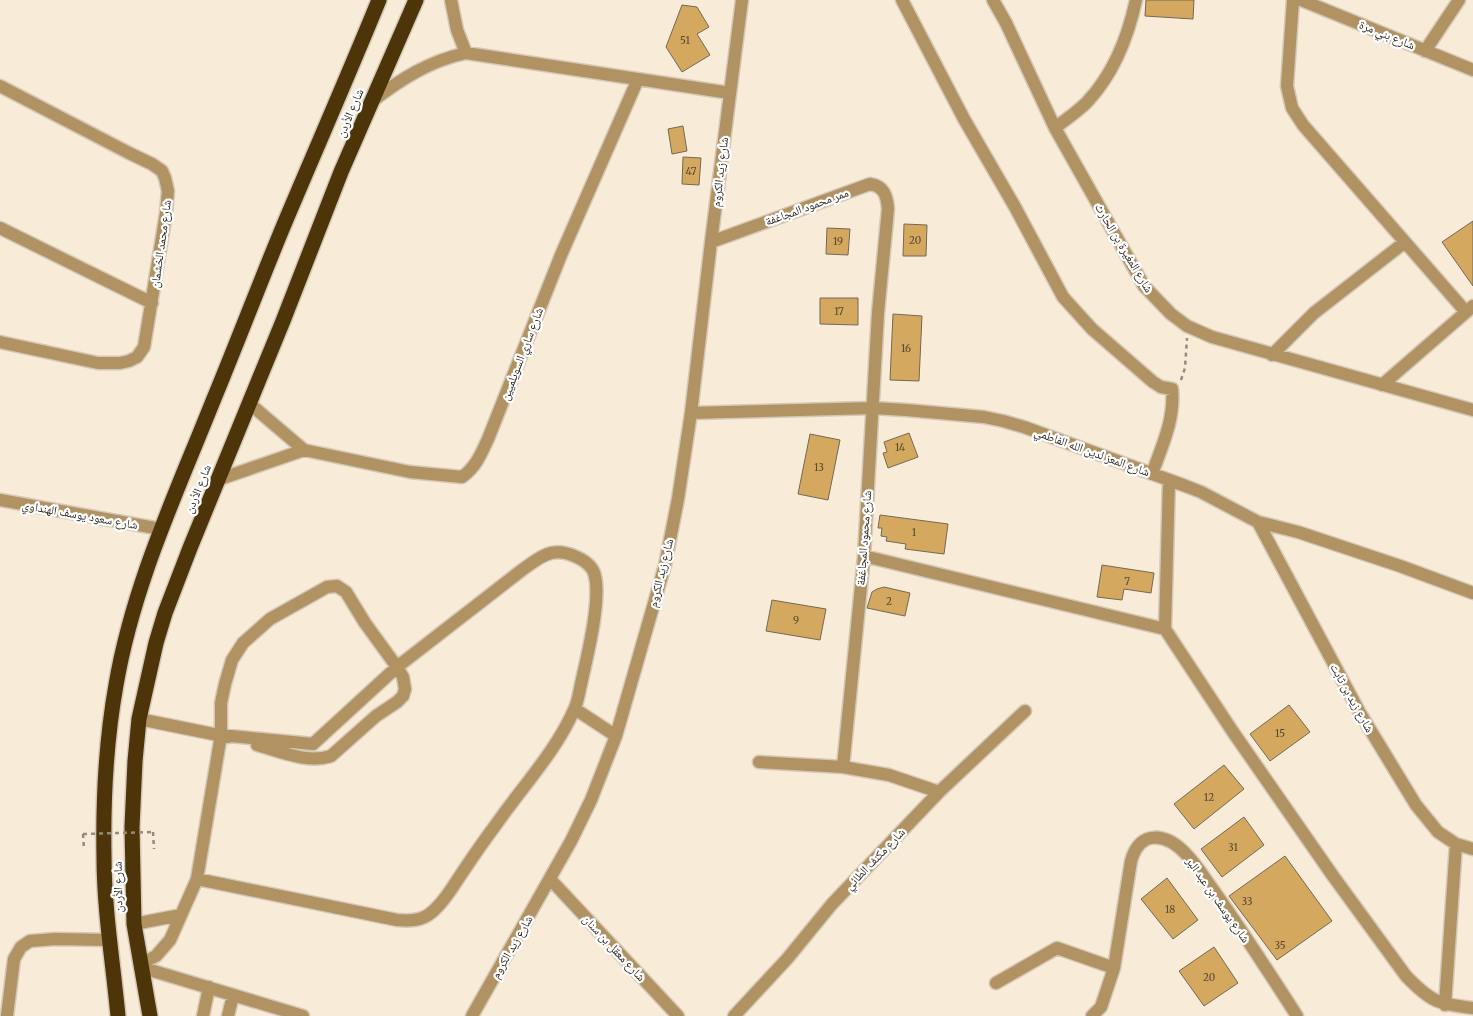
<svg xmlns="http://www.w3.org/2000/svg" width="1473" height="1016" viewBox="0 0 1473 1016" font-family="Merriweather,'Noto Naskh Arabic',serif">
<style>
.building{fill:#d5a85f;stroke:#746857}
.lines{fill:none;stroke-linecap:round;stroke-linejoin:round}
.minor-casing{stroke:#d4c8b7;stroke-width:15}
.highway-casing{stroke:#d4c8b7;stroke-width:18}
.path{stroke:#948b7e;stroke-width:2.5;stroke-dasharray:4 4;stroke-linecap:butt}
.minor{stroke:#b19262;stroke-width:12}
.highway{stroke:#4d3509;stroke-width:15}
.path-bridge{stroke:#948b7e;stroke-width:2.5;stroke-dasharray:4 4;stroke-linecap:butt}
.labels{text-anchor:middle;stroke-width:4.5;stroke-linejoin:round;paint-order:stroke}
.number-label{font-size:10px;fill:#584a32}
.street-label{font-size:12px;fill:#2f2a23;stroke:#fff}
</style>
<rect width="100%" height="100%" fill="#f8ebd8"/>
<path class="building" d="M 1146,0 L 1194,0 L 1193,19 L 1145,16 Z
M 682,5 L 697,7 L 709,27 L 697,34 L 710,55 L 682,72 L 666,47 Z
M 683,126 L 687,151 L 672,154 L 668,129 Z
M 683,157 L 701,158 L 699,185 L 682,184 Z
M 1473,221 L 1473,286 L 1442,242 Z
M 904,224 L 927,225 L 926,256 L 903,256 Z
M 827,228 L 850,229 L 848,255 L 826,254 Z
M 820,298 L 858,298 L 858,325 L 820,324 Z
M 893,314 L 922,316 L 919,381 L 890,380 Z
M 909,433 L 918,457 L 888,468 L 883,453 L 887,452 L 884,442 Z
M 810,434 L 840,440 L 828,500 L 798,494 Z
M 880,515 L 948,524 L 944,554 L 905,549 L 906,544 L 886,541 L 887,537 L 881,536 L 882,528 L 878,528 Z
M 1102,565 L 1154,573 L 1151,593 L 1124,589 L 1122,600 L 1097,597 Z
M 884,587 L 910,593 L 905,616 L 867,608 L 872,592 L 877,589 Z
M 772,600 L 826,609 L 820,640 L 766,631 Z
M 1289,705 L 1310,732 L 1270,761 L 1250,734 Z
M 1224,765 L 1244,789 L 1194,829 L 1174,804 Z
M 1244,817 L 1264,845 L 1222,877 L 1201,849 Z
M 1285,856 L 1332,921 L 1277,960 L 1229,896 Z
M 1167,878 L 1198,920 L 1173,939 L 1141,899 Z
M 1214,947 L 1238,983 L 1204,1006 L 1179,971 Z"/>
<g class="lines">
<defs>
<path id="minor" d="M 451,0 L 457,30 L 466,53
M 902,0 L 964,119 L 1015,207 L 1063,297 L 1092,329 L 1153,382 L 1161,387 L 1172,389 C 1175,419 1162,446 1152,474
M 993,0 L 1006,23 L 1055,128 L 1144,286 L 1171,314 L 1187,326 L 1212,337 L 1473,410
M 1293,0 L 1287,86 L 1292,108 L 1303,125 L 1466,312
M 1301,0 L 1473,70
M 1425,51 L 1459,0
M 0,86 L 129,153 L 152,164 L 162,171 L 165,178 L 168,191 L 166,213 L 144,347 L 137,357 L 129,361 L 120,363 L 98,363 L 0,342
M 371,102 C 401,79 429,61 466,53 L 730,93
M 1055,128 C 1066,119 1079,111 1088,101 C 1114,73 1128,37 1136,0
M 0,228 L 152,303
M 711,242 L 870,184 C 884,186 887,196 888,209 L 878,313 L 864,556 L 843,767 L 889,775 L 939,792
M 1272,355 L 1314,313 L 1405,242
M 1382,385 L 1473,306
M 249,403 L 304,450 L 410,472 L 462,477 C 476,467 481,454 488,439 L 561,255 L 638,79
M 691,413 L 873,408 L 906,410 L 984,417 L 1003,421 L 1024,427 L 1183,485 L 1201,492 L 1258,522 L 1298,532 L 1400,566 L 1473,593
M 217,480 L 304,450
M 1169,480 L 1165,629 L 1233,732 L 1333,876 L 1406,976 C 1431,1002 1438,1004 1473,1008
M 0,500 L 161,529
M 1258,522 L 1360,713 L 1416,805 L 1438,832 L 1456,844 L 1473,849
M 864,556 L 1165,629
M 575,709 L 616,736
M 139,719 L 228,737
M 759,762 L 843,767
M 197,879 L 397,920 C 410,921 422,921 432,912 C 443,903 451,890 458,879 C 470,861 482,843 495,826 C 521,788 555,753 574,710 C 578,702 579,693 581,684 C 587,657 601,602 595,576 C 592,560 566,550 551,553 C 541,555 531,564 522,570 L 397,667 L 313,744 L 221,735
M 550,879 L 678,1016
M 134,924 L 181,915
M 139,961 L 148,960 L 156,956 L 170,940 L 197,879 L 221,735 L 221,703 L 225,684 L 232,660 L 243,643 L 270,619 L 327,587 L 337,586 L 346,592 L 365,623 L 397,667 L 403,677 L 405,689 L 403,696 L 397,702 L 376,716 L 331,756 C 308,764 279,751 257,745
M 140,967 L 303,1016
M 996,983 L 1057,948 L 1114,968
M 1445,1005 L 1456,844
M 7,1016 L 14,959 L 21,947 L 30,941 L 55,939 L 110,940
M 203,1016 L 209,987
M 228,1016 L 233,995
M 472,1016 L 571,841 L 591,800 L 616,736 L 665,565 L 678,499 L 691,413 L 711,242 L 742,0
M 734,1016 L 787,959 L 832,904 L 939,792 L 1025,711
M 1092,1016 L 1101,1007 L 1114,968 L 1131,861 C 1140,829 1166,833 1186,854 C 1197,865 1205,879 1214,891 C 1243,932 1270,974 1297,1016"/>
<path id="highway" d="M 118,1016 C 113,963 104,909 104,856 C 103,799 106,741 116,685 C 133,585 176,494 213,401 C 237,343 259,285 283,227 C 315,151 348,76 379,0
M 150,1016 L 134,924 L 132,827 L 135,761 L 139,719 L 156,643 L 165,613 L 190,548 L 283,321 L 341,172 L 416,0"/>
</defs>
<use href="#minor" class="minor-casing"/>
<use href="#highway" class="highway-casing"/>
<path class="path" d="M 1181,380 L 1185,368 L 1187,338
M 153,832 L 154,849
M 83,834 L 84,849"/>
<use href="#minor" class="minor"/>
<use href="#highway" class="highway"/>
<path class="path-bridge" d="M 83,834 L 153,832"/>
</g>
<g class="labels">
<g class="number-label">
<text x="685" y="44">51</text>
<text x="691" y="175">47</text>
<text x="915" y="244">20</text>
<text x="838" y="245">19</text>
<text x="839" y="315">17</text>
<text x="906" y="352">16</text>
<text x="900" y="451">14</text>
<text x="819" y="471">13</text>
<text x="914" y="536">1</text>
<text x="1127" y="585">7</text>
<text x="889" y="605">2</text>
<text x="796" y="624">9</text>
<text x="1280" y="737">15</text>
<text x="1209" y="801">12</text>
<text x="1233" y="851">31</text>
<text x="1247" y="905">33</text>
<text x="1170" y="913">18</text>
<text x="1280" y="949">35</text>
<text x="1209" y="981">20</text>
</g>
<g class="street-label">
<text transform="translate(1387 35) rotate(22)" y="4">شارع بني مرة</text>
<text transform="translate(350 113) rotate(-67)" y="4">شارع الأردن</text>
<text transform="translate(720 172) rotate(-83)" y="4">شارع زيد الكروم</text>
<text transform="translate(807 207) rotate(-20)" y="4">ممر محمود المجاغفة</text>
<text transform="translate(161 244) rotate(-82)" y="4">شارع محمد الخشمان</text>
<text transform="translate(1124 248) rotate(59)" y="4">شارع المغيرة بن الحارث</text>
<text transform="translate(522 354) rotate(-69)" y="4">شارع ساري السويلميين</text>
<text transform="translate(1092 452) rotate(20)" y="4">شارع المعز لدين الله الفاطمي</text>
<text transform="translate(198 489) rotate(-68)" y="4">شارع الأردن</text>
<text transform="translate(80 515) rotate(10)" y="4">شارع سعود يوسف الهنداوي</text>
<text transform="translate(864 538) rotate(-86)" y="4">شارع محمود المجاغفة</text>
<text transform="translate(661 573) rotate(-76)" y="4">شارع زيد الكروم</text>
<text transform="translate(1352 698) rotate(61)" y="4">شارع زيد بن ثابت</text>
<text transform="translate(875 859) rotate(-46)" y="4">شارع مكنف الطائي</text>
<text transform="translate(118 887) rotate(-91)" y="4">شارع الأردن</text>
<text transform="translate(1218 900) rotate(55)" y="4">شارع يوسف بن عبد البر</text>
<text transform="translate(512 947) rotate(-60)" y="4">شارع زيد الكروم</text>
<text transform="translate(614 948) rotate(47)" y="4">شارع معقل بن سنان</text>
</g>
</g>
</svg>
